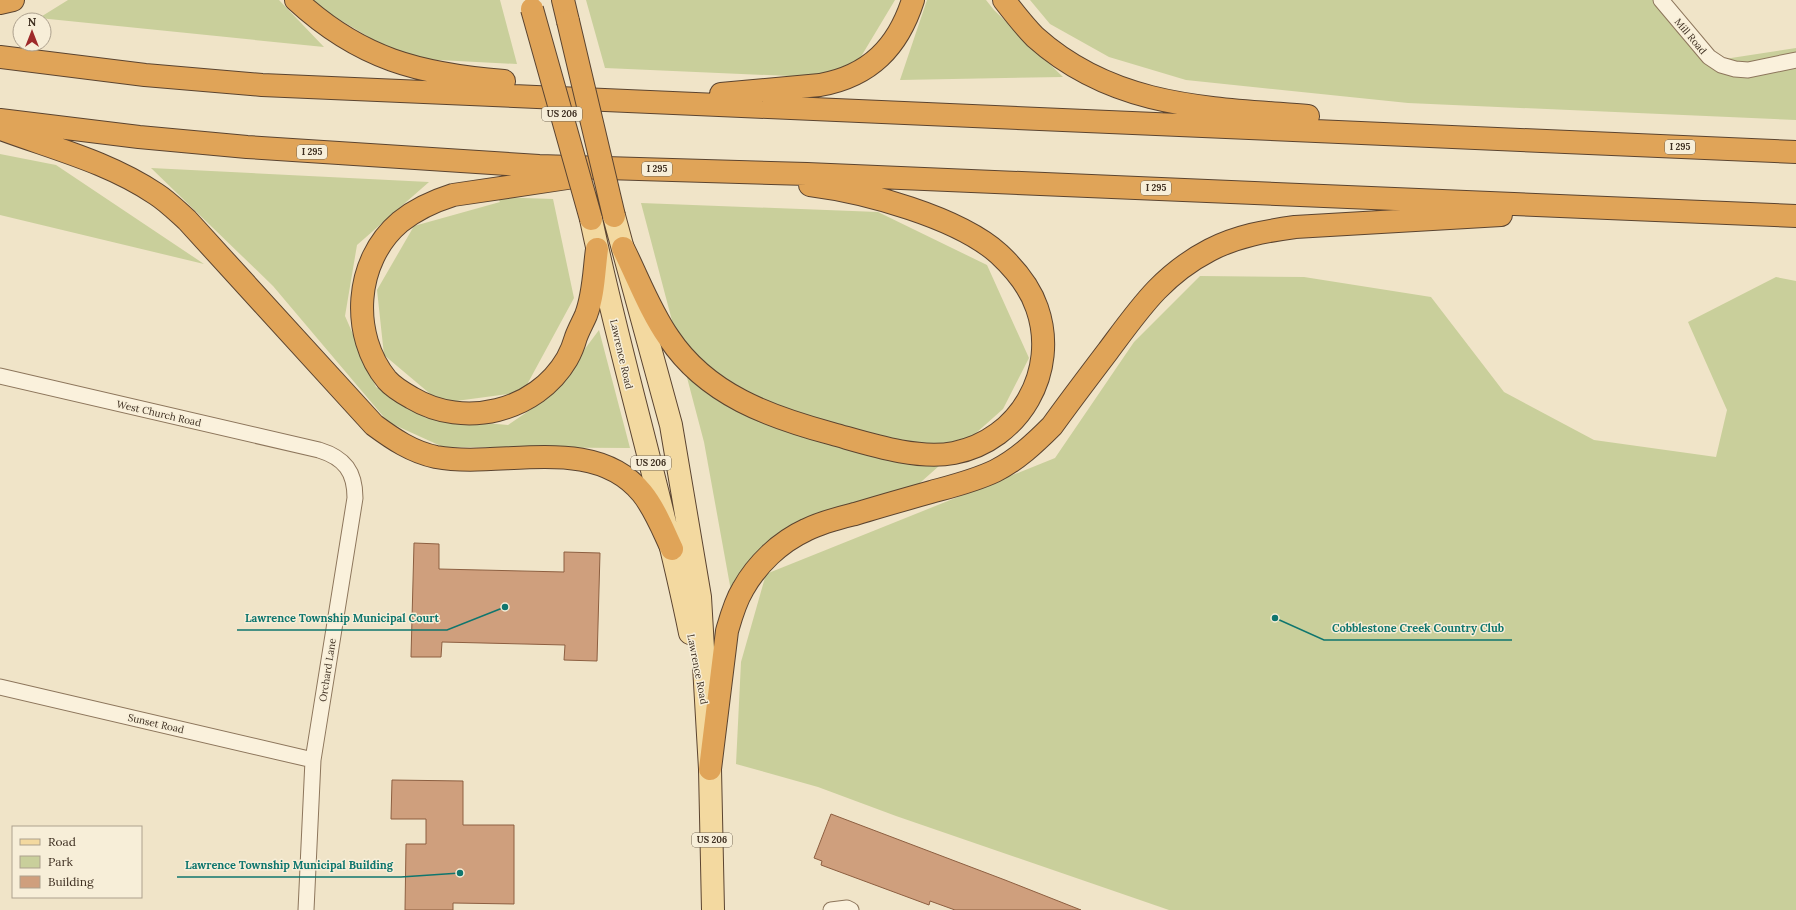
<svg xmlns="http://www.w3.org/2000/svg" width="1796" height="910" viewBox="0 0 1796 910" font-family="Lora,serif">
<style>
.green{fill:#c9cf9b}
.building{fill:#cf9f7d;stroke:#8d5f41}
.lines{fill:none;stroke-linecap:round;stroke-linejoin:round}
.street-casing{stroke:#8d765c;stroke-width:17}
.primary-casing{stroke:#5b4430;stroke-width:24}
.highway-casing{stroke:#5b4430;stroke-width:24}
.street{stroke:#faf1dc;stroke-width:15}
.primary{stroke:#f3d9a0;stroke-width:22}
.highway{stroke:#e0a458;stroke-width:22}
.highway-bridge-casing{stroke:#5b4430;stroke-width:24;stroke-linecap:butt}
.highway-bridge{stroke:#e0a458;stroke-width:22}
.labels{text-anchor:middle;stroke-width:3;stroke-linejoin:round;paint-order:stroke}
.shield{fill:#f7eed8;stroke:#756857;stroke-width:1}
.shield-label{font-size:9px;font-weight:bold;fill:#3d2e20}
.street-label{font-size:10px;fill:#3d2e20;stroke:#f7eed8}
.leader{fill:none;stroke:#0f766e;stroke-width:1.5}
.callout-dot{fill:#0f766e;stroke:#f7eed8;stroke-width:1.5}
.callout-label{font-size:11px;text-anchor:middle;font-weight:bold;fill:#0f766e;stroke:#f7eed8;stroke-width:3;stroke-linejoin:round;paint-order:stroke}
</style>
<rect width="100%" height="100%" fill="#f0e4c8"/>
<path class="green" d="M 68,0 L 279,0 L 324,47 L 39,18 Z
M 307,0 L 500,0 L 517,64 L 400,58 L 397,54 Z
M 586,0 L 895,0 L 856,65 L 834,78 L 605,68 Z
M 927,0 L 986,0 L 994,10 L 1063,77 L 900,80 Z
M 1030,0 L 1653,0 L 1705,62 L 1796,48 L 1796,120 L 1408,103 L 1186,80 L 1109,57 L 1050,24 Z
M 0,154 L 56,165 L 204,264 L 0,215 Z
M 151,168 L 429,182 L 357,245 L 345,316 L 376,387 L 426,418 L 508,425 L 549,397 L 599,330 L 630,448 L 443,447 L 388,422 L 273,286 Z
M 497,197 L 553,199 L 574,298 L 523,392 L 441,403 L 384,355 L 377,290 L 414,226 L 500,202 Z
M 641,203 L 878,212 L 987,265 L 1029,358 L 1003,409 L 912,490 L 785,531 L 731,591 L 704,442 Z
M 1200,276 L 1304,277 L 1431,297 L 1504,392 L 1594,440 L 1716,457 L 1727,410 L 1688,322 L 1776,277 L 1796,281 L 1796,910 L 1169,910 L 896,816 L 818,787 L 736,764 L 741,662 L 766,574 L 1055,458 L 1134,342 Z"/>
<path class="building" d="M 414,543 L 439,544 L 439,569 L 564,572 L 564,552 L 600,553 L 597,661 L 564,660 L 565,645 L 442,642 L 441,657 L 411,657 Z
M 392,780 L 463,781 L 463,825 L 514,825 L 514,904 L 453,903 L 453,910 L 405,910 L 406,844 L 426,844 L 426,819 L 391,819 Z
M 831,814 L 1005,880 L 1081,910 L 955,910 L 930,901 L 929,905 L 821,865 L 822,861 L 814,858 Z"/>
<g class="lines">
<defs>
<path id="street" d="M 1661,0 L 1709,57 L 1721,65 L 1735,69 L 1748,70 L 1796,60
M 0,376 L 319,450 C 345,458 355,472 355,498 L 313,760 L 306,910
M 0,687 L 313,760
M 831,910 L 847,908 L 851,910"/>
<path id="primary" d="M 614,216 L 671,425 L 700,597 L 710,769 L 713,910
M 591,219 C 620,358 662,494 690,633"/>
<path id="highway" d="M 296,0 C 360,59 419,74 504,81
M 563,0 L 568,21
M 1004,0 C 1014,13 1024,26 1035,37 C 1114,108 1209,108 1308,116
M 0,3 L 13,0
M 0,57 L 145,75 L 262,85 L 1796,152
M 721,94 L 820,85 C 870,76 898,47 913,0
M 0,120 L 139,137 L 247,147 L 539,166 L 807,174 L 1796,216
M 1,129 C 55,149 108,162 156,194 C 167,201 177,211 187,220 L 374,425 C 393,439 412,452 436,457 C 501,469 593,433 642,493 C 655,509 663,530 672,549
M 574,177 L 453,195 C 434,201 416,209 400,222 C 354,261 350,335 387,380 C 394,388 403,393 412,398 C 464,429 536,412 567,359 C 571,352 574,344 576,337 C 579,329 583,322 586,315 C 594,294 594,271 597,249
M 623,248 C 638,278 650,311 669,338 C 707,395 770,417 833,434 C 869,444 916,460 954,453 C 1020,440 1059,371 1037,308 C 1030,287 1015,269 999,254 C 958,217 865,192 810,185
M 710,769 L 727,631 C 731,617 735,602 743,589 C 757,564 780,542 806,530 C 822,522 839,518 855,514 C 881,506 906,499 931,492 C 953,486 974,481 995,471 C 1017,460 1035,443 1052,426 C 1070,401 1089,376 1108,351 C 1140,308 1162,275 1210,250 C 1237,236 1266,231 1295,227 L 1501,215"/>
</defs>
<use href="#street" class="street-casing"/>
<use href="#primary" class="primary-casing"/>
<use href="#highway" class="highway-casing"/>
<use href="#street" class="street"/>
<use href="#primary" class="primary"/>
<use href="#highway" class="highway"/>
<defs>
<path id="highway-bridge" d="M 532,9 L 591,219
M 568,21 L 614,216"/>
</defs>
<use href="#highway-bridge" class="highway-bridge-casing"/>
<use href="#highway-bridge" class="highway-bridge"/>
</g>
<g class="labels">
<g class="shield">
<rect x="542" y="107" width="40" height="14" rx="3"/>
<rect x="1665" y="140" width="30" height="14" rx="3"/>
<rect x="297" y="145" width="30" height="14" rx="3"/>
<rect x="642" y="162" width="30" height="14" rx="3"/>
<rect x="1141" y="181" width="30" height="14" rx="3"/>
<rect x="631" y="456" width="40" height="14" rx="3"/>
<rect x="692" y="833" width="40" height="14" rx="3"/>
</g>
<g class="shield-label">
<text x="562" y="117">US 206</text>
<text x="1680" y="150">I 295</text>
<text x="312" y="155">I 295</text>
<text x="657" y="172">I 295</text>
<text x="1156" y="191">I 295</text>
<text x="651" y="466">US 206</text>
<text x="712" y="843">US 206</text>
</g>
<g class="street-label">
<text transform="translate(1691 36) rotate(50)" y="4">Mill Road</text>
<text transform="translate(622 354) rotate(77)" y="4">Lawrence Road</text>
<text transform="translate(159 413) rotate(13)" y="4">West Church Road</text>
<text transform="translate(698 669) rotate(79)" y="4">Lawrence Road</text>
<text transform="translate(327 670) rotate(-81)" y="4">Orchard Lane</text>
<text transform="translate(156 723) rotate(13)" y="4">Sunset Road</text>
</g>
</g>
<path class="leader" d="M505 607L447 630H237M1275 618L1324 640H1512M460 873L401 877H177"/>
<g class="callout-dot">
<circle cx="505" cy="607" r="4"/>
<circle cx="1275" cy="618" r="4"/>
<circle cx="460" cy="873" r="4"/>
</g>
<g class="callout-label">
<text x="342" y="622">Lawrence Township Municipal Court</text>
<text x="1418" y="632">Cobblestone Creek Country Club</text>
<text x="289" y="869">Lawrence Township Municipal Building</text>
</g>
<rect x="12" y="826" width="130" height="72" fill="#f7eed8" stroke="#ada18e"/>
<rect x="20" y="839" width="20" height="6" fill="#f3d9a0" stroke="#ada18e"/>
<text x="48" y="846" font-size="12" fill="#3d2e20">Road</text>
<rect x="20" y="856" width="20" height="12" fill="#c9cf9b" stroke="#ada18e"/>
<text x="48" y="866" font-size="12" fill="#3d2e20">Park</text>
<rect x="20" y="876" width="20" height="12" fill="#cf9f7d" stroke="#ada18e"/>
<text x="48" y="886" font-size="12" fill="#3d2e20">Building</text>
<g transform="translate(32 32)"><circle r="19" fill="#f7eed8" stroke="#ada18e"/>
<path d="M0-3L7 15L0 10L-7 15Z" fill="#9e2a2b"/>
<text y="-6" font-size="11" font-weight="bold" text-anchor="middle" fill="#3d2e20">N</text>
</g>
</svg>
